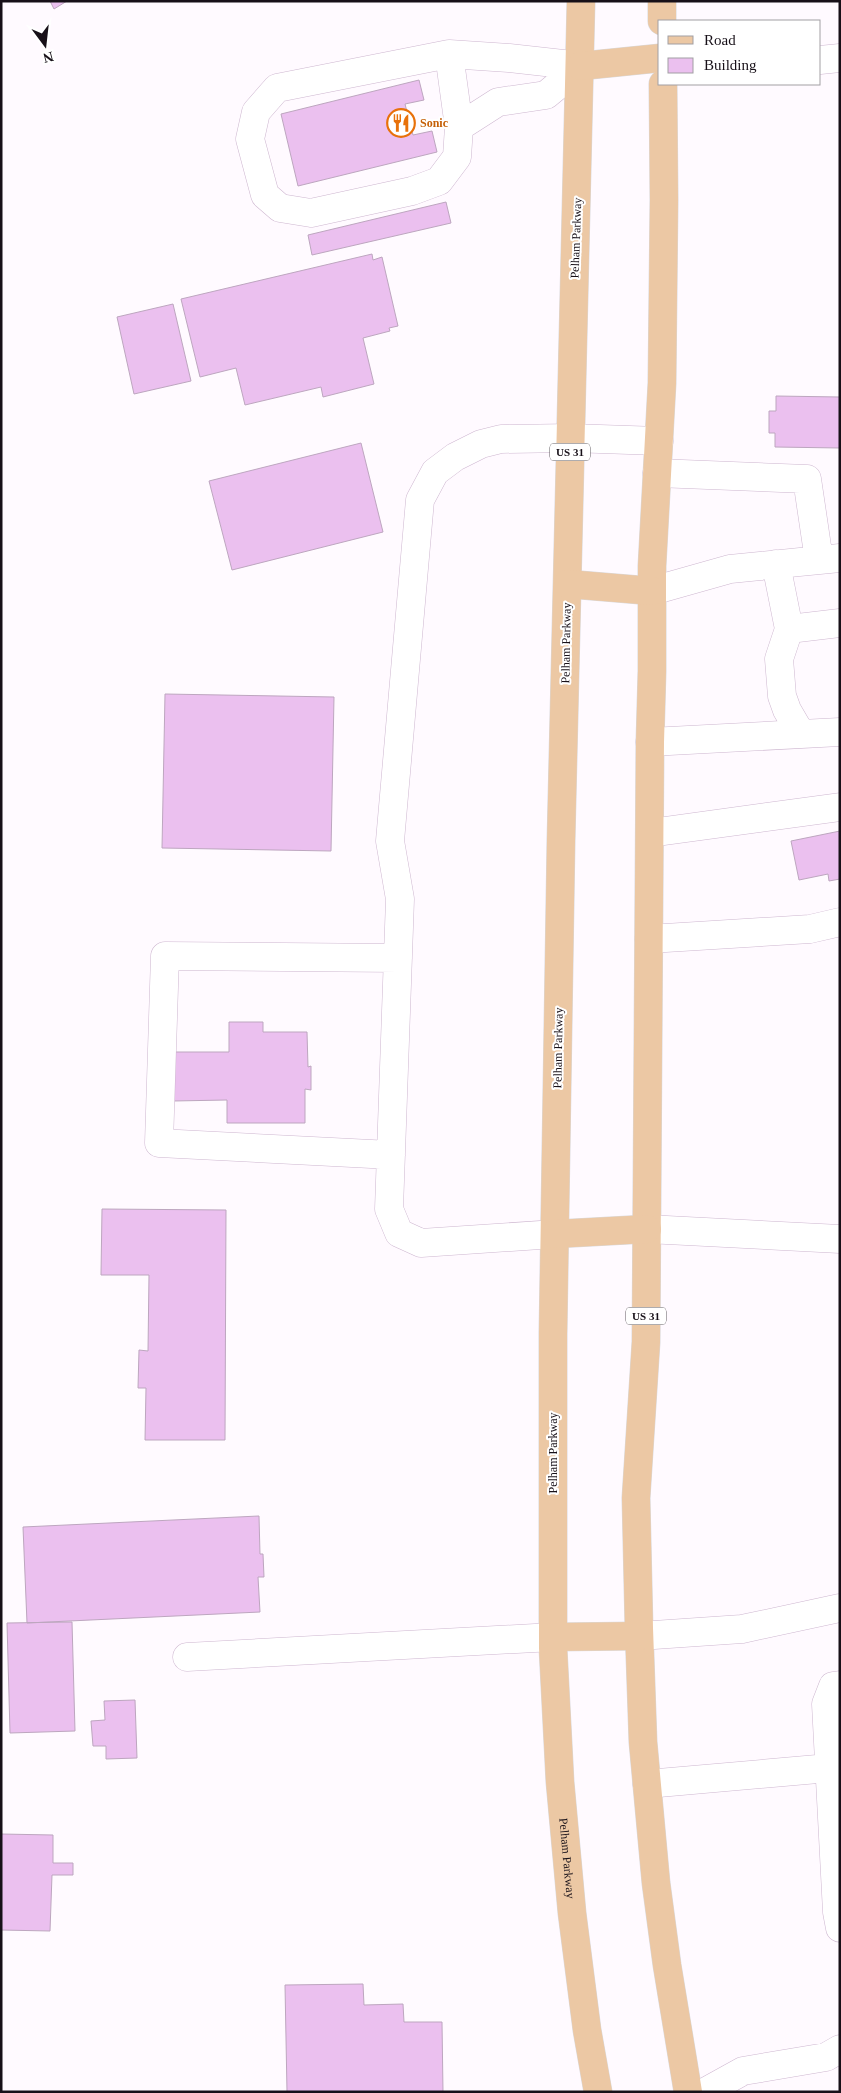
<svg xmlns="http://www.w3.org/2000/svg" width="841" height="2093" viewBox="0 0 841 2093" font-family="Georgia,serif">
<style>
.building{fill:#ebc0ef;stroke:#bda6bf}
.lines{fill:none;stroke-linecap:round;stroke-linejoin:round}
.minor-casing{stroke:#ceb7d0;stroke-width:29}
.major-casing{stroke:#dad9da;stroke-width:29}
.minor{stroke:#fff;stroke-width:28}
.major{stroke:#ecc8a4;stroke-width:28}
.labels{text-anchor:middle;stroke-width:4;stroke-linejoin:round;paint-order:stroke}
.shield{fill:#fff;stroke:#5d585d;stroke-width:1}
.shield-label{font-size:11px;font-weight:bold;fill:#171018}
.food-label{font-size:12px;font-weight:bold;fill:#c56008;stroke:#fff;text-anchor:start}
.street-label{font-size:12px;fill:#171018;stroke:#fff}
</style>
<rect width="100%" height="100%" fill="#fffaff"/>
<path class="building" d="M 50,1 L 67,1 L 54,9 Z
M 419,80 L 424,100 L 405,104 L 413,135 L 432,131 L 437,152 L 298,186 L 281,114 Z
M 446,202 L 451,223 L 312,255 L 308,235 Z
M 372,254 L 373,260 L 382,257 L 398,326 L 389,328 L 390,331 L 363,338 L 374,384 L 323,397 L 321,387 L 245,405 L 236,368 L 200,377 L 181,299 Z
M 173,304 L 191,381 L 134,394 L 117,317 Z
M 776,396 L 840,397 L 840,448 L 775,447 L 775,433 L 769,433 L 769,411 L 776,411 Z
M 361,443 L 383,532 L 232,570 L 209,481 Z
M 165,694 L 334,697 L 331,851 L 162,848 Z
M 840,831 L 840,879 L 829,881 L 828,874 L 799,880 L 791,841 Z
M 229,1022 L 263,1022 L 263,1032 L 307,1032 L 308,1067 L 311,1066 L 311,1090 L 305,1089 L 305,1123 L 227,1123 L 227,1100 L 173,1101 L 173,1052 L 229,1052 Z
M 102,1209 L 226,1210 L 225,1440 L 145,1440 L 146,1388 L 138,1388 L 139,1350 L 148,1351 L 149,1275 L 101,1275 Z
M 259,1516 L 260,1554 L 263,1554 L 264,1577 L 258,1577 L 260,1612 L 27,1623 L 23,1527 Z
M 72,1622 L 75,1731 L 10,1733 L 7,1623 Z
M 135,1700 L 137,1758 L 106,1759 L 106,1746 L 93,1746 L 91,1721 L 105,1720 L 104,1701 Z
M 1,1834 L 53,1835 L 53,1863 L 73,1863 L 73,1875 L 52,1875 L 50,1931 L 1,1930 Z
M 363,1984 L 364,2005 L 403,2004 L 404,2022 L 442,2022 L 443,2092 L 287,2092 L 285,1985 Z"/>
<g class="lines">
<defs>
<path id="minor" d="M 449,54 L 459,127 L 457,157 L 439,181 L 412,191 L 311,213 L 280,208 L 265,195 L 250,139 L 256,112 L 277,88 L 449,54 L 509,58 L 581,66 L 546,95 L 498,102 L 459,127
M 820,60 L 840,58
M 657,473 L 807,479 L 819,560
M 776,564 L 789,629 L 779,659 L 782,696 L 787,710 L 801,734
M 652,591 L 730,569 L 840,558
M 789,629 L 840,623
M 650,742 L 840,732
M 650,833 L 840,807
M 649,939 L 810,929 L 840,922
M 391,1155 L 159,1143 L 165,956 L 398,958
M 647,1229 L 840,1239
M 555,1234 L 421,1243 L 399,1233 L 389,1209 L 400,899 L 390,841 L 420,500 L 435,472 L 455,457 L 481,444 L 501,439 L 570,438 L 659,441
M 639,1636 L 742,1629 L 840,1608
M 187,1657 L 553,1637
M 840,1685 L 833,1686 L 826,1704 L 837,1912 L 840,1928
M 647,1784 L 829,1768
M 705,2092 L 743,2071 L 826,2057 L 840,2049"/>
<g id="major">
<path id="s1" d="M 581,1 L 561,841 L 553,1334 L 553,1648 L 560,1782 L 572,1913 L 587,2030 L 598,2092"/>
<path d="M 662,21 L 662,1"/>
<path d="M 581,66 L 660,58"/>
<path d="M 663,84 L 664,200 L 662,383 L 652,566 L 652,671 L 650,742 L 646,1342 L 636,1498 L 639,1628 L 643,1742 L 656,1883 L 667,1965 L 688,2092"/>
<path d="M 568,584 L 652,591"/>
<path d="M 555,1234 L 647,1229"/>
<path d="M 553,1637 L 639,1636"/>
</g>
</defs>
<use href="#minor" class="minor-casing"/>
<use href="#major" class="major-casing"/>
<use href="#minor" class="minor"/>
<use href="#major" class="major"/>
</g>
<defs>
<symbol id="restaurant-ring" viewBox="-11 -11 22 22"><circle r="9.5" fill="#fff" stroke="#e8710a" stroke-width="1.5"/><path d="M-5-6h1v4h1v-4h1v4h1v-4h1v5L-1.5 .5V6h-2V.5L-5-1ZM5-6V6H3V1.5H1.5Q1.5-4 5-6Z" fill="#e8710a"/></symbol>
</defs>
<g fill-rule="evenodd">
<use href="#restaurant-ring" x="385" y="107" width="32" height="32"/>
</g>
<g class="labels">
<g class="shield">
<rect x="550" y="443.5" width="40" height="17" rx="4"/>
<rect x="626" y="1307.5" width="40" height="17" rx="4"/>
</g>
<g class="shield-label">
<text x="570" y="456">US 31</text>
<text x="646" y="1320">US 31</text>
</g>
<g class="food-label">
<text x="420" y="127">Sonic</text>
</g>
<g class="street-label">
<text transform="translate(576 238) rotate(-88)" y="4">Pelham Parkway</text>
<text transform="translate(566 643) rotate(-89)" y="4">Pelham Parkway</text>
<text transform="translate(558 1048) rotate(-89)" y="4">Pelham Parkway</text>
<text transform="translate(553 1453) rotate(-90)" y="4">Pelham Parkway</text>
<text dy="4" stroke="none"><textPath href="#s1" startOffset="1858">Pelham Parkway</textPath></text>
</g>
</g>
<rect width="841" height="2093" fill="none" stroke="#171018" stroke-width="5"/>
<rect x="658" y="20" width="162" height="65" fill="#ffffff" stroke="#a29fa3"/>
<rect x="668" y="36" width="25" height="8" fill="#ecc8a4" stroke="#a29fa3"/>
<text x="704" y="45" font-size="15" fill="#171018">Road</text>
<rect x="668" y="58" width="25" height="15" fill="#ebc0ef" stroke="#a29fa3"/>
<text x="704" y="70" font-size="15" fill="#171018">Building</text>
<g transform="translate(45 45) rotate(165)" stroke="#ffffff" stroke-width="4" paint-order="stroke">
<path d="M0-4L9 19L0 12L-9 19Z" fill="#171018"/>
<text y="-8" font-size="14" font-weight="bold" text-anchor="middle" fill="#171018">N</text>
</g>
</svg>
